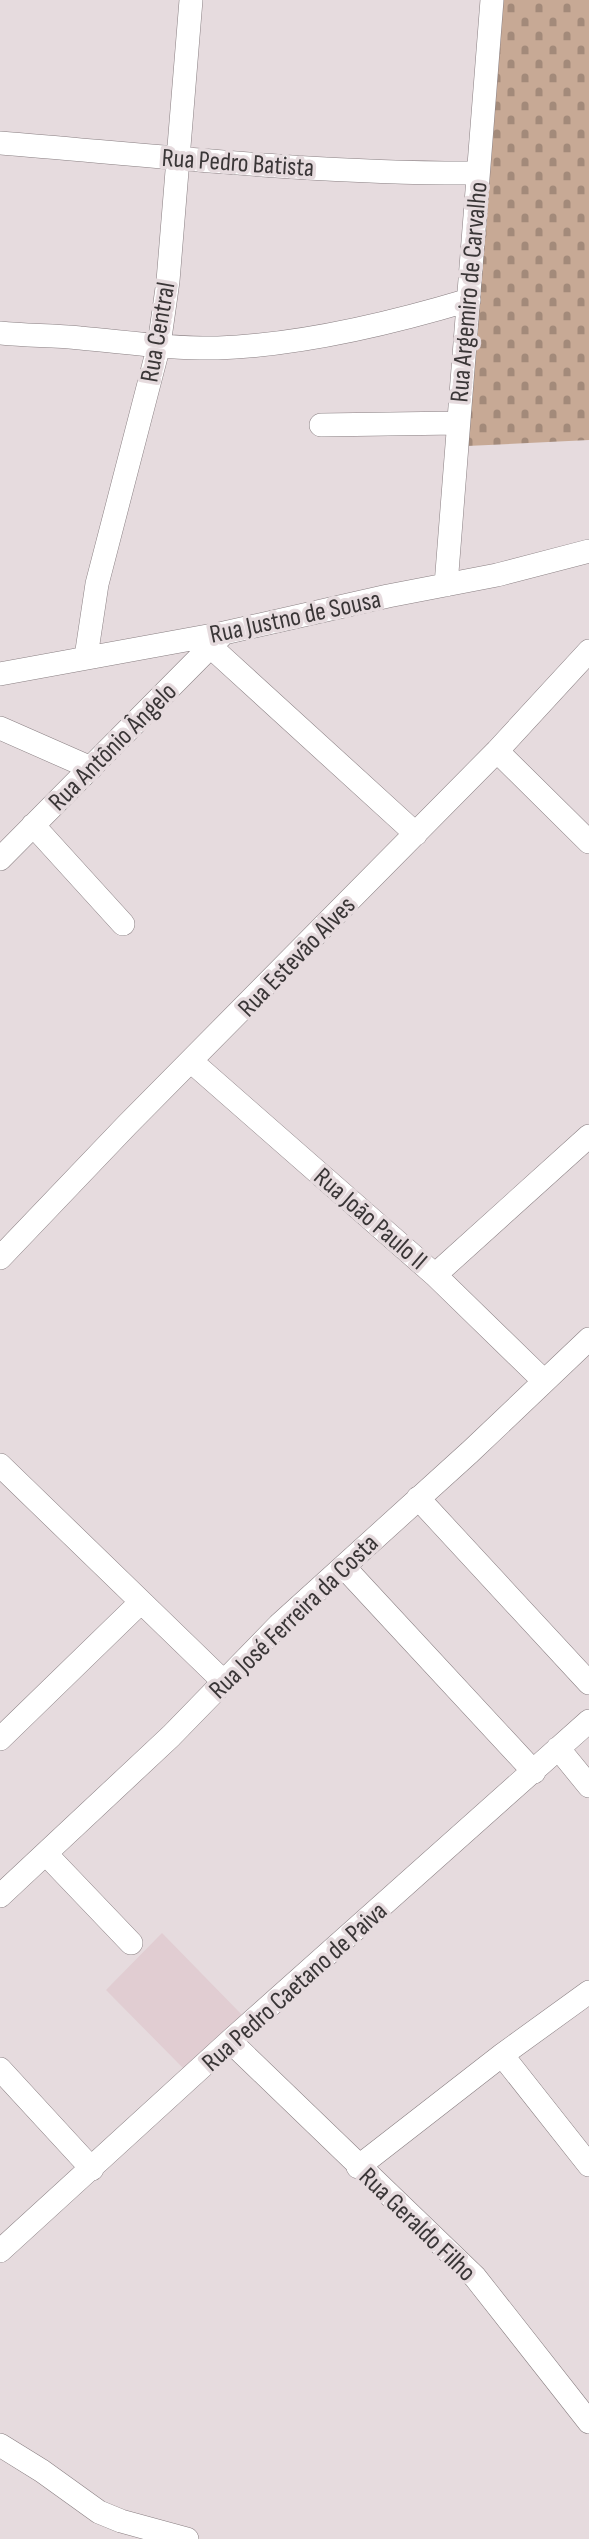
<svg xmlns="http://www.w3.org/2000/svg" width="589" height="2539" viewBox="0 0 589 2539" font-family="'Sofia Sans Condensed',sans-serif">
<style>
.built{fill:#e1cdd2}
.cemetery{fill:url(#cemetery-stones)}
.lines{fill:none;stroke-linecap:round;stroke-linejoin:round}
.minor-casing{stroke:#897f82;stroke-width:24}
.minor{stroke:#fff;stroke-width:23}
.labels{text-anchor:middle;stroke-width:7;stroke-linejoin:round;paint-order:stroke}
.street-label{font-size:26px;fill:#3a3637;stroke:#e6dbde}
</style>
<defs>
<pattern id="cemetery-stones" width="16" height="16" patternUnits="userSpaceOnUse" patternTransform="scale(1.75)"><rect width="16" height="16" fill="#c7a995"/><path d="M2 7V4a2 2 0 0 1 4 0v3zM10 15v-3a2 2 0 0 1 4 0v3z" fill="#a38a7a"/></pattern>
</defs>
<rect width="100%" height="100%" fill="#e6dbde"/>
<path class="built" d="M 162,1933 L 243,2016 L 185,2070 L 106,1990 Z"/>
<path class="cemetery" d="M 502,0 L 589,0 L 589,440 L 467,446 Z"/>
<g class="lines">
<defs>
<path id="minor" d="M 0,143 C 159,156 318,174 477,173
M 0,333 C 27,336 53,335 80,338 C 126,342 172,349 218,348 C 302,345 389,324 469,300
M 321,425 L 457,423
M 446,585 L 492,0
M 211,647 L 416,834
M 86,657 L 97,584 L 159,345 L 168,281 L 191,0
M 0,674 L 224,633 L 388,596 L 497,575 L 589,551
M 0,728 L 91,768
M 497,751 L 589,842
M 33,825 L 123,924
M 0,859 L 224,633
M 192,1062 L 435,1275 L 544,1381
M 0,1258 L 127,1125 L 497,751 L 589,651
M 435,1275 L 589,1136
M 0,1465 L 223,1681
M 418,1498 L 589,1683
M 344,1567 L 534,1772
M 0,1739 L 140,1603
M 558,1748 L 589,1786
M 46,1854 L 131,1943
M 0,1896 L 171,1736 L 279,1625 L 470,1452 L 589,1339
M 230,2041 L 475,2277 L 589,2422
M 502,2055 L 589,2165
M 0,2069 L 92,2169
M 358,2167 L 502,2055 L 589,1992
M 0,2251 L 230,2041 L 589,1721
M 0,2445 L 42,2471 L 99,2512 L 121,2521 L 187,2539"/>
</defs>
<use href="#minor" class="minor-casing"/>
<use href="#minor" class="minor"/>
</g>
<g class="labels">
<g class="street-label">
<text transform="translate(238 162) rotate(4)" y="9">Rua Pedro Batista</text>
<text transform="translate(468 292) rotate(-85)" y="9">Rua Argemiro de Carvalho</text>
<text transform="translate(157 332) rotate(-80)" y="9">Rua Central</text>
<text transform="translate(295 616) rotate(-12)" y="9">Rua Justno de Sousa</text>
<text transform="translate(112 746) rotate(-45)" y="9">Rua Antônio Ângelo</text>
<text transform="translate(296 956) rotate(-46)" y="9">Rua Estevão Alves</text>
<text transform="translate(371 1218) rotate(41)" y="9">Rua João Paulo II</text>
<text transform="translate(293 1616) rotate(-44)" y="9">Rua José Ferreira da Costa</text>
<text transform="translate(294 1986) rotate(-42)" y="9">Rua Pedro Caetano de Paiva</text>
<text transform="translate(418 2224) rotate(44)" y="9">Rua Geraldo Filho</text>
</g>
</g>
</svg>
